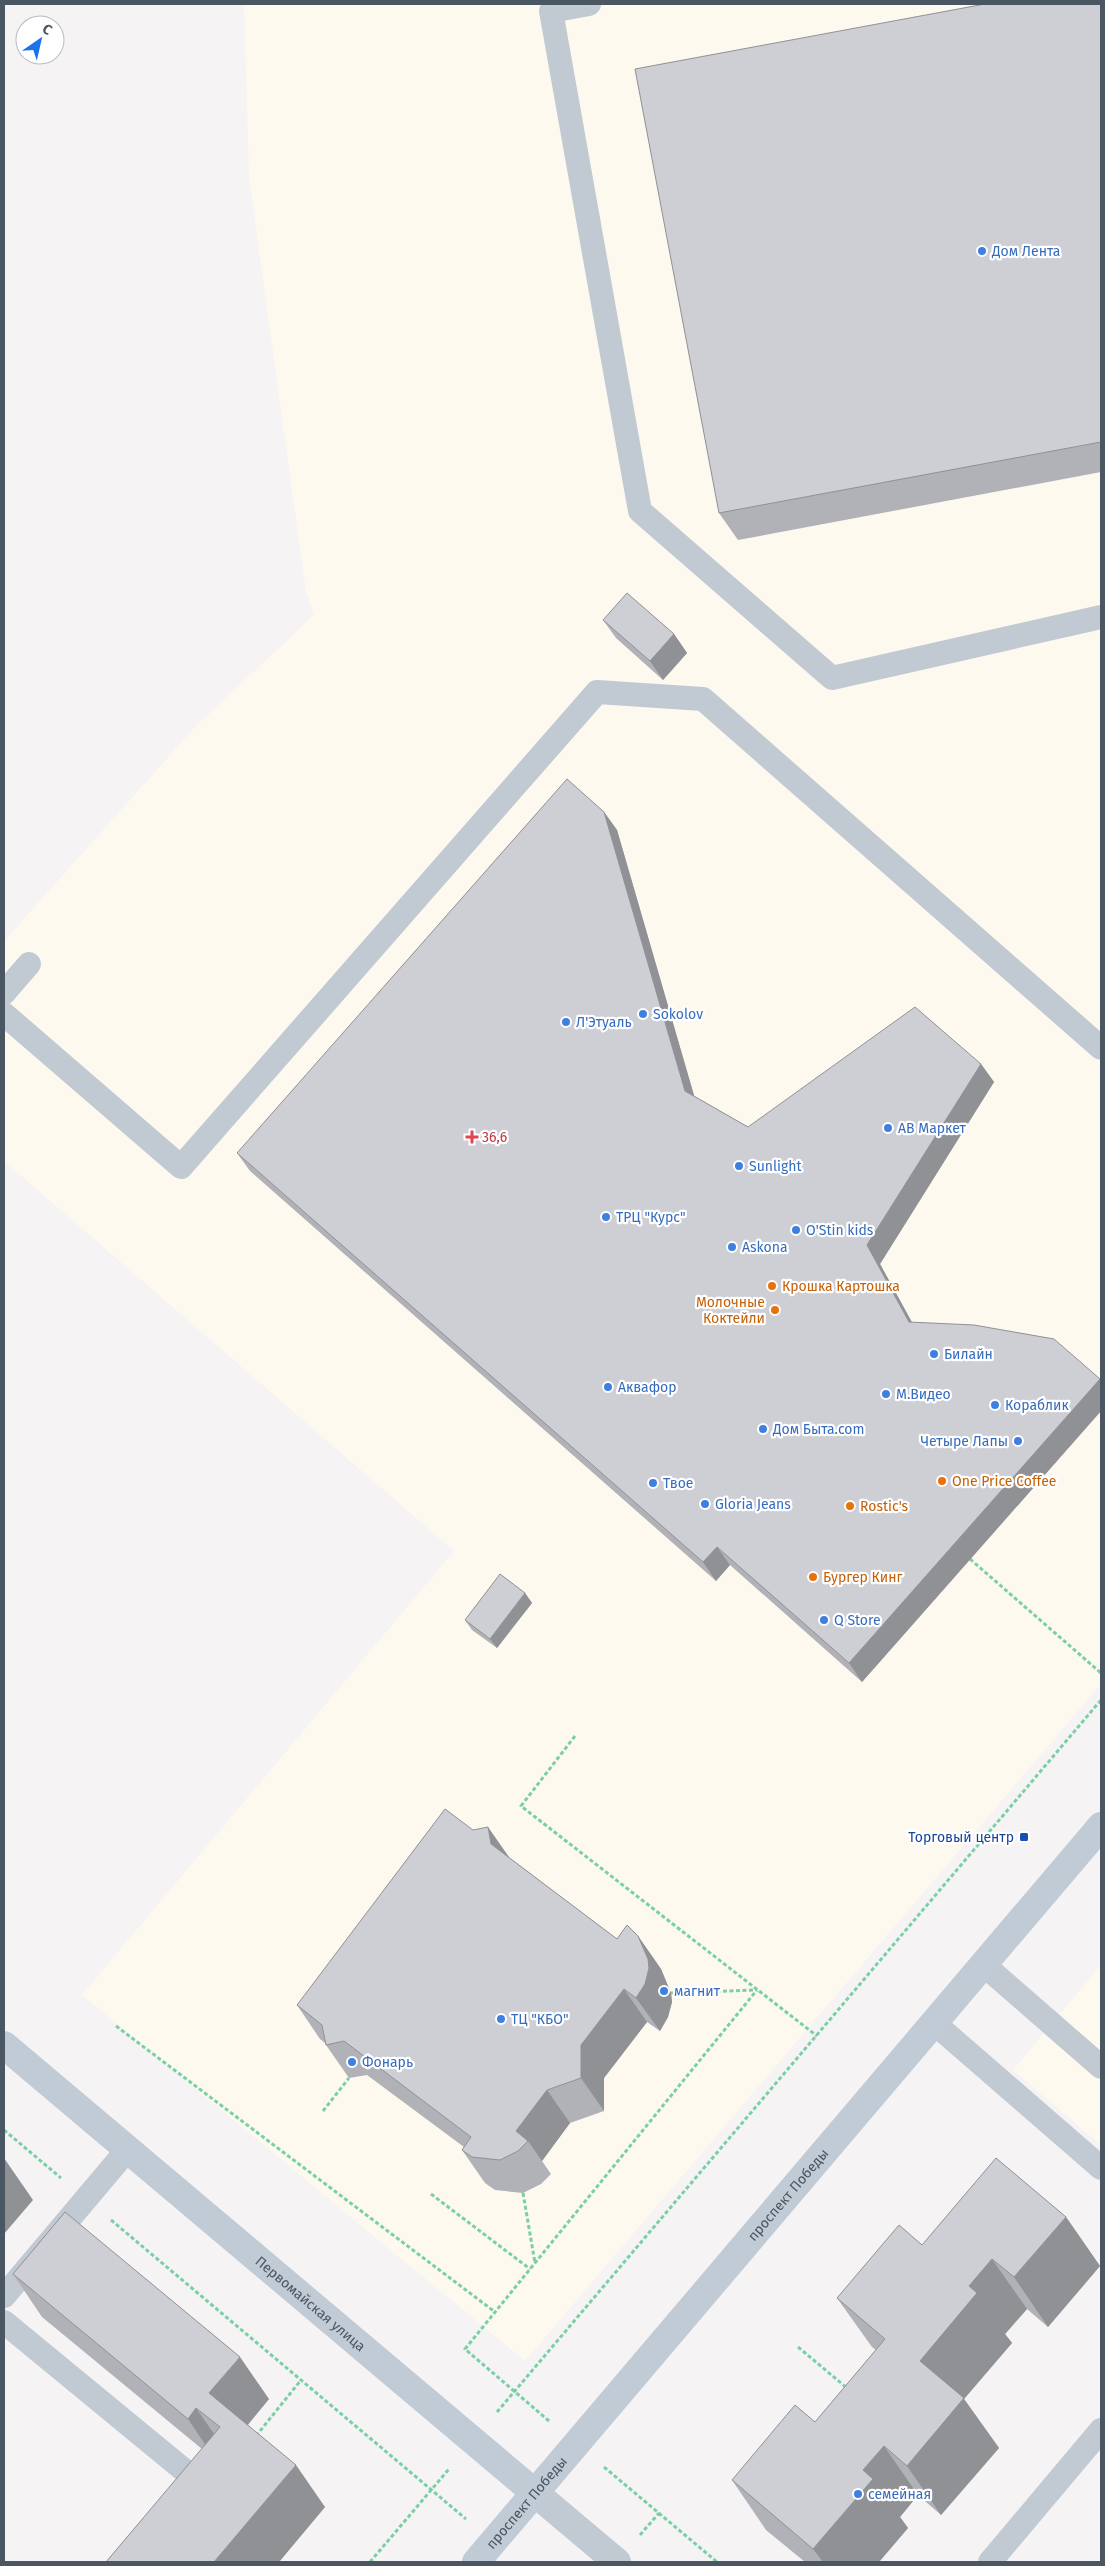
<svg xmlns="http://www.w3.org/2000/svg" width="1105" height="2566" viewBox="0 0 1105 2566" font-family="'Fira Sans',sans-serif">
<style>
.commercial{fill:#fdf9ef}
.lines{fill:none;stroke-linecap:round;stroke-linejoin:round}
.path{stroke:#7ad0a6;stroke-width:3;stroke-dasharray:4 2.5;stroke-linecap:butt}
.service{stroke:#c1cad2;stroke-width:24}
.tertiary{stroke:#c1cad2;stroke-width:28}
.secondary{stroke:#c1cbd6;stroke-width:28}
.wall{fill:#b0b2b7}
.shaded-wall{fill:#909195}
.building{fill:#cdcfd5;stroke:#909195}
.shop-dot{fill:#3f7fe0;stroke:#fff;stroke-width:2}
.health-dot{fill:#e0444e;stroke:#fff;stroke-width:2}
.food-dot{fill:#e8710a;stroke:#fff;stroke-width:2}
.transit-dot{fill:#1a4fb4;stroke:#fff;stroke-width:2}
.labels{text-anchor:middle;stroke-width:4.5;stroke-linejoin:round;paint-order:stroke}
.shop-label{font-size:14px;fill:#366cbe;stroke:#fff;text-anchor:start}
.health-label{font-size:14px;fill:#be3a42;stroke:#fff;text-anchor:start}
.food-label{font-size:14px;fill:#c56008;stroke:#fff;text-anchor:start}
.transit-label{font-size:14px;fill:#164399;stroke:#fff;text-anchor:end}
.street-label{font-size:14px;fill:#4a5661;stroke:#fff}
</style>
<rect width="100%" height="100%" fill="#f5f3f3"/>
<path class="commercial" d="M 244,4 L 1101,4 L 1101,1684 L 525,2361 L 82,1995 L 454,1551 L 4,1161 L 4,941 L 195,727 L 314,615 L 306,592 L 249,177 Z
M 1101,1965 L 1101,2145 L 1013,2070 Z"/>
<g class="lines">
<path class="path" d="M 970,1559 L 1101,1673
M 575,1736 L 521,1806 L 817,2036
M 671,1993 L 756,1990
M 116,2026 L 495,2312
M 323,2111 L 349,2078
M 4,2130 L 61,2178
M 523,2193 L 535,2263
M 431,2194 L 530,2269
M 111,2220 L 466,2519
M 798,2347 L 847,2388
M 497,2412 L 1101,1700
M 549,2421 L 465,2349 L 757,1990
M 256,2436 L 301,2380
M 604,2467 L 717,2562
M 640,2535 L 659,2513
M 370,2562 L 449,2469"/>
<path class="service" d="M 589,4 L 551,11 L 640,511 L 832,678 L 1101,617
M 4,993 L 29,964
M 4,1014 L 181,1167 L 597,692 L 703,699 L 1101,1048
M 984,1965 L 1101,2067
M 934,2023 L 1101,2168
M 4,2296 L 128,2149
M 4,2322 L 196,2480 L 185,2493
M 990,2562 L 1101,2430"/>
<path class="tertiary" d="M 535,2493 L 617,2562"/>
<g class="secondary">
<path id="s1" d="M 4,2045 L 535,2493"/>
<path id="s2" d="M 476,2562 L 1101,1826"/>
</g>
</g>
<path class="wall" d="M 1101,4 L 1101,472 L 738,540 L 719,513 Z
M 603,620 L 674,634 L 687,653 L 663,680 L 616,638 Z
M 604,812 L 617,830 L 694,1096 L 748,1127 L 981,1064 L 994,1082 L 880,1264 L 912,1322 L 1100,1379 L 1101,1381 L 1101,1411 L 862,1682 L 730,1565 L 716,1581 L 250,1171 L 237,1153 Z
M 525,1593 L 532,1603 L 497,1648 L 472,1630 L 465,1620 Z
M 511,1859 L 617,1939 L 638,1936 L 661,1969 L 671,1993 L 672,2002 L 668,2017 L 660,2031 L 647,2022 L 604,2078 L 604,2111 L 570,2123 L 542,2161 L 551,2174 L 541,2184 L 523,2193 L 495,2190 L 485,2183 L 462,2150 L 464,2147 L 367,2075 L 349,2078 L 326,2045 L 325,2043 L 320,2039 L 297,2005 Z
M 1066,2217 L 1100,2266 L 1048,2327 L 1027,2309 L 1005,2334 L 1012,2343 L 964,2399 L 999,2448 L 941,2515 L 918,2495 L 900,2517 L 908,2528 L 879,2562 L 805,2562 L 766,2530 L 732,2480 L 815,2422 L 876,2350 L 872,2347 L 837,2298 L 922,2245 Z
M 13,2274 L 269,2399 L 248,2425 L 325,2507 L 279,2562 L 106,2562 L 202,2449 L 42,2317 Z"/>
<path class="shaded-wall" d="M 674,634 L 687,653 L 663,680 L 650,661 Z
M 604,812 L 617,830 L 698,1109 L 685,1091 Z
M 981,1064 L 994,1082 L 880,1264 L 922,1341 L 909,1322 L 867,1245 Z
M 1100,1379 L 1101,1381 L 1101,1411 L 862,1682 L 849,1663 Z
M 717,1547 L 730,1565 L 716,1581 L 703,1562 Z
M 525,1593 L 532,1603 L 497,1648 L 490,1639 Z
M 488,1827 L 511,1860 L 491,1844 Z
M 638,1936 L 661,1969 L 671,1993 L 672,2002 L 668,2017 L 660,2031 L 636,1998 Z
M 624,1989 L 647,2022 L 604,2078 L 604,2111 L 581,2078 L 581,2045 Z
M 547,2090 L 570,2123 L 542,2161 L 528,2141 L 516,2131 Z
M 4,2158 L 33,2200 L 4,2234 Z
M 1066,2217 L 1100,2266 L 1048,2327 L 1014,2277 Z
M 992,2259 L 1027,2309 L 1005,2334 L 1012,2343 L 964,2399 L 999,2448 L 941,2515 L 907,2466 L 920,2361 L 969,2286 Z
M 240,2357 L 269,2399 L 239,2435 L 209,2393 Z
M 196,2408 L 226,2451 L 217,2462 L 188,2419 Z
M 884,2446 L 918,2495 L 900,2517 L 908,2528 L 879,2562 L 823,2562 L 813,2549 L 863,2470 Z
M 296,2465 L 325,2507 L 279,2562 L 214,2562 Z"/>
<path class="building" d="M 985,4 L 1101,4 L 1101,442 L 719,513 L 635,69 Z
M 627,593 L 674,634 L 650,661 L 603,620 Z
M 567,779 L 604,812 L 685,1091 L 748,1127 L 915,1007 L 981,1064 L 867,1245 L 909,1322 L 974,1325 L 1054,1339 L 1100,1379 L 849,1663 L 717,1547 L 703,1562 L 237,1153 Z
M 500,1574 L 525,1593 L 490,1639 L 465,1620 Z
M 445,1809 L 473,1830 L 488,1827 L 491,1844 L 617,1939 L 627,1925 L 638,1936 L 648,1959 L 649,1968 L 645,1984 L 636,1998 L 624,1989 L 581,2045 L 581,2078 L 547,2090 L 516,2131 L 528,2141 L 518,2151 L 500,2160 L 472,2157 L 462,2150 L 471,2137 L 344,2041 L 326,2045 L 322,2025 L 297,2005 Z
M 996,2158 L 1066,2217 L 1014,2277 L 992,2259 L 969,2286 L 977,2293 L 920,2361 L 964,2398 L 907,2466 L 884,2446 L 863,2470 L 873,2479 L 813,2549 L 732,2480 L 795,2405 L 815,2422 L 885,2339 L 837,2298 L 899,2225 L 922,2245 Z
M 65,2212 L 240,2357 L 209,2393 L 296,2465 L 214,2562 L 106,2562 L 220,2427 L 196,2408 L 188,2419 L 13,2274 Z"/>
<g class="shop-dot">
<circle cx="982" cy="251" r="5"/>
<circle cx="643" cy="1014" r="5"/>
<circle cx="566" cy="1022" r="5"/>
<circle cx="888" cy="1128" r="5"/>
<circle cx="739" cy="1166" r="5"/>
<circle cx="606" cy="1217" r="5"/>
<circle cx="796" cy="1230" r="5"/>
<circle cx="732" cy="1247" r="5"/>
<circle cx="934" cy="1354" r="5"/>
<circle cx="608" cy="1387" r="5"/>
<circle cx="886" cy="1394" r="5"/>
<circle cx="995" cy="1405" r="5"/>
<circle cx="763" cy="1429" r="5"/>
<circle cx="1018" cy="1441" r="5"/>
<circle cx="653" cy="1483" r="5"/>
<circle cx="705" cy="1504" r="5"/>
<circle cx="824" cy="1620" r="5"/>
<circle cx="664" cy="1991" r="5"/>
<circle cx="501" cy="2019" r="5"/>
<circle cx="352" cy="2062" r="5"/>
<circle cx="858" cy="2494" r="5"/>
</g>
<path class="health-dot" d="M469.5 1129.5h5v5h5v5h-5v5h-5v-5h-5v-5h5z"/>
<g class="food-dot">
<circle cx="772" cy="1286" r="5"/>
<circle cx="775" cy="1310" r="5"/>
<circle cx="942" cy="1481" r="5"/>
<circle cx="850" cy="1506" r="5"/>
<circle cx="813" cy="1577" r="5"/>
</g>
<rect class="transit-dot" x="1019" y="1832" width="10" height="10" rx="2.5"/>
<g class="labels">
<g class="shop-label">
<text x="992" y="256">Дом Лента</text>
<text x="653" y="1019">Sokolov</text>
<text x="576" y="1027">Л'Этуаль</text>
<text x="898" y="1133">АВ Маркет</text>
<text x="749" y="1171">Sunlight</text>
<text x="616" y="1222">ТРЦ "Курс"</text>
<text x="806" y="1235">O'Stin kids</text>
<text x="742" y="1252">Askona</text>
<text x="944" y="1359">Билайн</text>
<text x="618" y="1392">Аквафор</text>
<text x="896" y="1399">М.Видео</text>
<text x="1005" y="1410">Кораблик</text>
<text x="773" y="1434">Дом Быта.com</text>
<text x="1008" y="1446" text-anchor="end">Четыре Лапы</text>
<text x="663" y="1488">Твое</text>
<text x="715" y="1509">Gloria Jeans</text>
<text x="834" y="1625">Q Store</text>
<text x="674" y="1996">магнит</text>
<text x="511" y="2024">ТЦ "КБО"</text>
<text x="362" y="2067">Фонарь</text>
<text x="868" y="2499">семейная</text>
</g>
<g class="health-label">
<text x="482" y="1142">36,6</text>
</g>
<g class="food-label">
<text x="782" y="1291">Крошка Картошка</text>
<text x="765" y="1307" text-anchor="end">Молочные<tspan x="765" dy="16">Коктейли</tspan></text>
<text x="952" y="1486">One Price Coffee</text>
<text x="860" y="1511">Rostic's</text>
<text x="823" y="1582">Бургер Кинг</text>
</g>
<g class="transit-label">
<text x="1014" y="1842">Торговый центр</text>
</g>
<g class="street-label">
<text dy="5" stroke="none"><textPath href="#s2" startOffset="482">проспект Победы</textPath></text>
<text dy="5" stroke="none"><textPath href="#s1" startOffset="401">Первомайская улица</textPath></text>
<text dy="5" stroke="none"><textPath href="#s2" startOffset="78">проспект Победы</textPath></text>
</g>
</g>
<rect width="1105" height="2566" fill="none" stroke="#4a5661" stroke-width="10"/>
<g transform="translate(40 40) rotate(34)"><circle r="24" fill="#ffffff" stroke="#b7bbc0"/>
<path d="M0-4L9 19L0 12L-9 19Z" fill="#1a73e8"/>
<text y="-8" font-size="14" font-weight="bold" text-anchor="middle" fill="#4a5661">С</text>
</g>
</svg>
